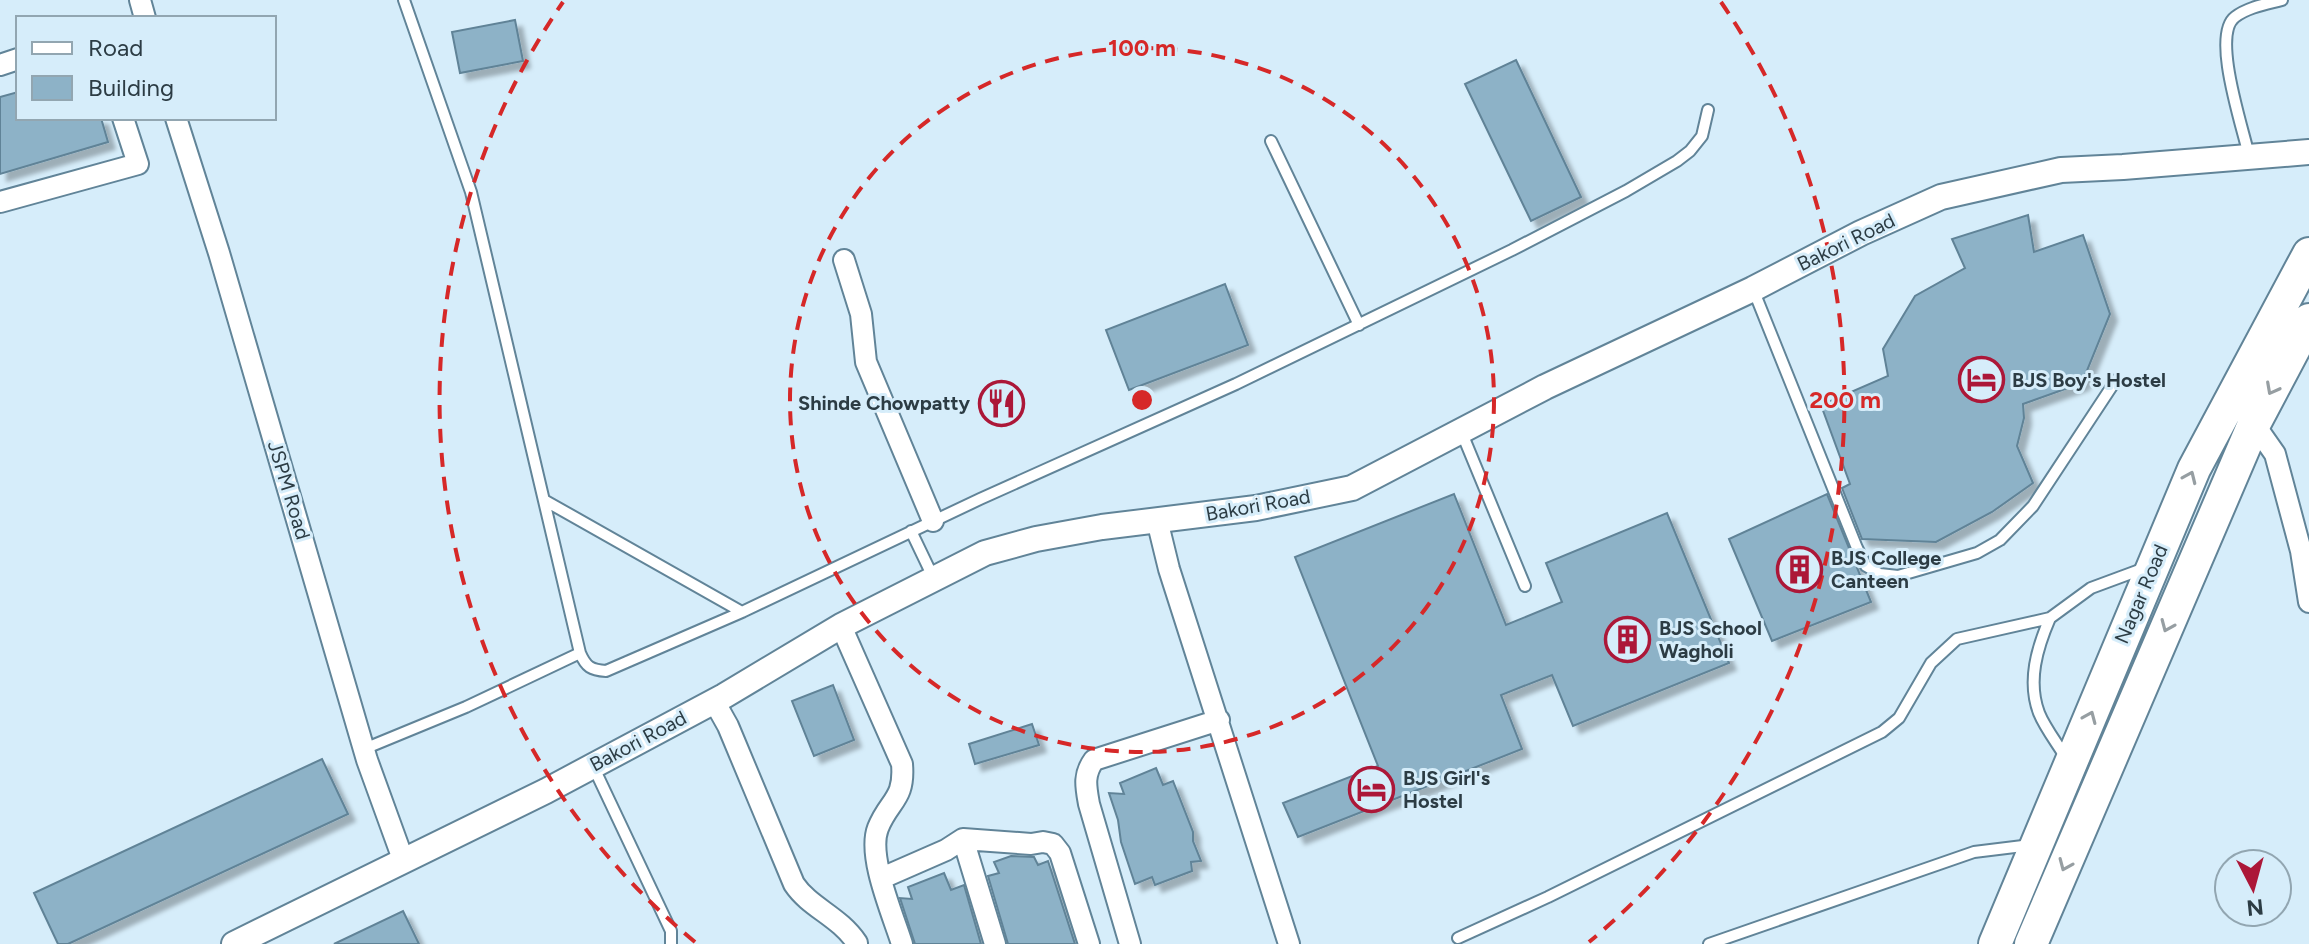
<svg xmlns="http://www.w3.org/2000/svg" width="2309" height="944" viewBox="0 0 2309 944" font-family="Figtree,sans-serif">
<style>
.building{fill:#8db2c7;stroke:#608397;stroke-width:2;filter:url(#shadow)}
.lines{fill:none;stroke-linecap:round;stroke-linejoin:round}
.service-casing{stroke:#618498;stroke-width:14}
.minor-casing{stroke:#618498;stroke-width:24}
.tertiary-casing{stroke:#618498;stroke-width:28}
.trunk-casing{stroke:#618498;stroke-width:36}
.service{stroke:#fff;stroke-width:10}
.minor{stroke:#fff;stroke-width:20}
.tertiary{stroke:#fff;stroke-width:24}
.trunk{stroke:#fff;stroke-width:32}
.oneway{stroke:#969ea2}
.ring{fill:none;stroke:#d62828;stroke-width:4;stroke-dasharray:14 10}
.labels{text-anchor:middle;stroke-width:6;stroke-linejoin:round;paint-order:stroke}
.street-label{font-size:20px;fill:#2c3c44;stroke:#d6edfa}
.poi-label{font-size:20px;font-weight:bold;fill:#2c3c44;stroke:#d6edfa;text-anchor:start}
.centre{fill:#d62828;stroke:#d6edfa;stroke-width:4}
.ring-label{font-size:24px;text-anchor:middle;font-weight:bold;fill:#d62828;stroke:#d6edfa;stroke-width:6;stroke-linejoin:round;paint-order:stroke}
</style>
<defs>
<filter id="shadow"><feDropShadow dx="7" dy="7" stdDeviation="2" flood-color="#0004"/></filter>
</defs>
<rect width="100%" height="100%" fill="#d6edfa"/>
<path class="building" d="M 515,20 L 523,61 L 460,73 L 452,32 Z
M 1516,60 L 1581,197 L 1531,221 L 1465,84 Z
M 18,92 L 18,118 L 101,118 L 108,142 L 0,174 L 0,97 Z
M 2028,215 L 2034,252 L 2083,235 L 2110,314 L 2082,383 L 2023,404 L 2024,418 L 2017,446 L 2033,483 L 1992,512 L 1936,542 L 1862,539 L 1842,488 L 1850,484 L 1821,405 L 1888,376 L 1883,349 L 1915,296 L 1965,268 L 1952,239 Z
M 1225,284 L 1248,345 L 1129,390 L 1106,330 Z
M 1454,494 L 1506,625 L 1562,602 L 1546,563 L 1667,513 L 1729,663 L 1573,726 L 1552,675 L 1501,695 L 1522,749 L 1298,837 L 1283,803 L 1378,766 L 1295,557 Z
M 1827,494 L 1871,602 L 1772,641 L 1729,539 Z
M 833,685 L 854,740 L 814,756 L 792,701 Z
M 1032,724 L 1039,745 L 975,764 L 969,744 Z
M 322,759 L 348,814 L 68,944 L 58,944 L 34,893 Z
M 1156,768 L 1163,785 L 1173,781 L 1193,832 L 1193,841 L 1201,861 L 1191,862 L 1192,871 L 1155,885 L 1152,877 L 1135,884 L 1121,842 L 1118,820 L 1109,793 L 1124,794 L 1120,783 Z
M 1011,856 L 1034,857 L 1038,865 L 1048,861 L 1075,944 L 1008,944 L 988,876 L 999,873 L 994,862 Z
M 944,873 L 951,890 L 964,885 L 981,944 L 915,944 L 900,898 L 912,899 L 908,887 Z
M 403,911 L 419,944 L 334,944 Z"/>
<g class="lines">
<defs>
<path id="service" d="M 404,0 L 471,192 L 580,653 C 586,667 591,670 606,671 L 742,612 L 980,499 L 1236,384 L 1512,250 L 1626,191 L 1677,161 L 1690,151 L 1702,136 L 1708,110
M 1271,141 L 1359,325
M 2249,156 C 2243,128 2211,35 2235,17 C 2248,7 2267,4 2282,0
M 1753,289 L 1857,548 L 1866,566 L 1880,574 L 1898,576 L 1977,553 L 2000,540 L 2033,506 L 2116,380
M 1461,431 L 1525,586
M 544,500 L 742,612
M 911,531 L 933,577
M 2050,618 C 2037,648 2027,681 2039,713 C 2045,728 2057,743 2066,758
M 364,749 L 466,707 L 580,653
M 593,766 L 671,931 L 671,944
M 1458,938 L 1548,897 L 1882,732 L 1899,718 L 1931,663 L 1957,639 L 2050,618 L 2091,588 L 2145,568
M 1709,944 L 1974,852 L 2031,845"/>
<path id="minor" d="M 140,0 L 145,18
M 0,65 L 18,59
M 176,118 L 219,253 L 367,760 L 404,862
M 0,202 L 138,164 L 123,118
M 844,260 L 861,314 L 866,362 L 933,521
M 2254,424 L 2275,454 L 2301,551 L 2309,602
M 1157,520 L 1169,569 L 1289,944
M 841,626 L 902,764 C 905,800 889,800 878,828 C 867,856 893,915 902,944
M 714,701 L 728,726 L 794,884 C 810,908 839,916 857,943
M 963,839 L 995,944
M 882,878 L 946,850 L 963,839 L 1031,844 L 1043,842 L 1053,844 L 1060,853 L 1089,944
M 1130,944 L 1089,804 C 1086,787 1083,775 1094,760 L 1219,720"/>
<path id="tertiary" d="M 234,944 L 546,791 L 724,696 L 841,626 L 985,553 L 1036,539 L 1102,527 L 1256,508 L 1352,488 L 1545,387 L 1753,289 L 1861,233 L 1941,197 L 2061,170 L 2123,167 L 2309,152"/>
<path id="trunk" d="M 1995,944 L 2194,469 L 2309,254
M 2031,944 L 2254,424 L 2309,320"/>
</defs>
<use href="#service" class="service-casing"/>
<use href="#minor" class="minor-casing"/>
<use href="#tertiary" class="tertiary-casing"/>
<use href="#trunk" class="trunk-casing"/>
<use href="#service" class="service"/>
<use href="#minor" class="minor"/>
<use href="#tertiary" class="tertiary"/>
<use href="#trunk" class="trunk"/>
</g>
<defs><path id="oneway-chevron" d="M-2-3.5L2.5 0L-2 3.5" fill="none" stroke-width="1.6" stroke-linecap="round" stroke-linejoin="round" transform="scale(2)"/></defs>
<g class="oneway">
<use href="#oneway-chevron" transform="translate(2272 389) rotate(118)"/>
<use href="#oneway-chevron" transform="translate(2190 477) rotate(-66)"/>
<use href="#oneway-chevron" transform="translate(2167 626) rotate(113)"/>
<use href="#oneway-chevron" transform="translate(2090 717) rotate(-67)"/>
<use href="#oneway-chevron" transform="translate(2065 865) rotate(113)"/>
</g>
<g class="ring">
<circle cx="1142" cy="400" r="352"/>
<path d="M695 942A703 703 0 0 1 563 2M1721 2A703 703 0 0 1 1589 942"/>
</g>
<defs>
<symbol id="hotel-ring" viewBox="-11 -11 22 22"><circle r="9.5" fill="#d6edfa" stroke="#ac1738" stroke-width="1.5"/><path d="M-6-4.5h1.5V1H6V5H4.5V3h-9V5H-6ZM-4 0a1.8 1.8 0 1 1 3.6 0ZM.5 0V-2.5h3Q6-2.5 6 0Z" fill="#ac1738"/></symbol>
<symbol id="restaurant-ring" viewBox="-11 -11 22 22"><circle r="9.5" fill="#d6edfa" stroke="#ac1738" stroke-width="1.5"/><path d="M-5-6h1v4h1v-4h1v4h1v-4h1v5L-1.5 .5V6h-2V.5L-5-1ZM5-6V6H3V1.5H1.5Q1.5-4 5-6Z" fill="#ac1738"/></symbol>
<symbol id="building-ring" viewBox="-11 -11 22 22"><circle r="9.5" fill="#d6edfa" stroke="#ac1738" stroke-width="1.5"/><path d="M-4-6H4V6H1V3H-1V6H-4ZM-2.5-4.3h1.7v1.8h-1.7ZM.8-4.3h1.7v1.8H.8ZM-2.5-1h1.7V.8h-1.7ZM.8-1h1.7V.8H.8Z" fill="#ac1738"/></symbol>
</defs>
<g fill-rule="evenodd">
<use href="#hotel-ring" x="1956" y="354" width="51" height="51"/>
<use href="#restaurant-ring" x="976" y="378" width="51" height="51"/>
<use href="#building-ring" x="1774" y="544" width="51" height="51"/>
<use href="#building-ring" x="1602" y="614" width="51" height="51"/>
<use href="#hotel-ring" x="1346" y="764" width="51" height="51"/>
</g>
<g class="labels">
<g class="street-label">
<text transform="translate(1846 242) rotate(-26)" y="7">Bakori Road</text>
<text transform="translate(289 490) rotate(73)" y="7">JSPM Road</text>
<text transform="translate(1258 505) rotate(-10)" y="7">Bakori Road</text>
<text transform="translate(2141 594) rotate(-67)" y="7">Nagar Road</text>
<text transform="translate(638 741) rotate(-28)" y="7">Bakori Road</text>
</g>
<g class="poi-label">
<text x="2012" y="387">BJS Boy's Hostel</text>
<text x="970" y="410" text-anchor="end">Shinde Chowpatty</text>
<text x="1831" y="565">BJS College<tspan x="1831" dy="23">Canteen</tspan></text>
<text x="1659" y="635">BJS School<tspan x="1659" dy="23">Wagholi</tspan></text>
<text x="1403" y="785">BJS Girl's<tspan x="1403" dy="23">Hostel</tspan></text>
</g>
</g>
<circle cx="1142" cy="400" r="12" class="centre"/>
<g class="ring-label">
<text x="1142" y="56">100 m</text>
<text x="1845" y="408">200 m</text>
</g>
<rect x="16" y="16" width="260" height="104" fill="#d6edfa" stroke="#92a6b1" stroke-width="2"/>
<rect x="32" y="42" width="40" height="12" fill="#ffffff" stroke="#92a6b1" stroke-width="2"/>
<text x="88" y="56" font-size="24" fill="#2c3c44">Road</text>
<rect x="32" y="76" width="40" height="24" fill="#8db2c7" stroke="#92a6b1" stroke-width="2"/>
<text x="88" y="96" font-size="24" fill="#2c3c44">Building</text>
<g transform="translate(2253 888) rotate(174)"><circle r="38" fill="#d6edfa" stroke="#92a6b1" stroke-width="2"/>
<path d="M0-6L14 30L0 20L-14 30Z" fill="#ac1738"/>
<text y="-12" font-size="22" font-weight="bold" text-anchor="middle" fill="#2c3c44">N</text>
</g>
</svg>
